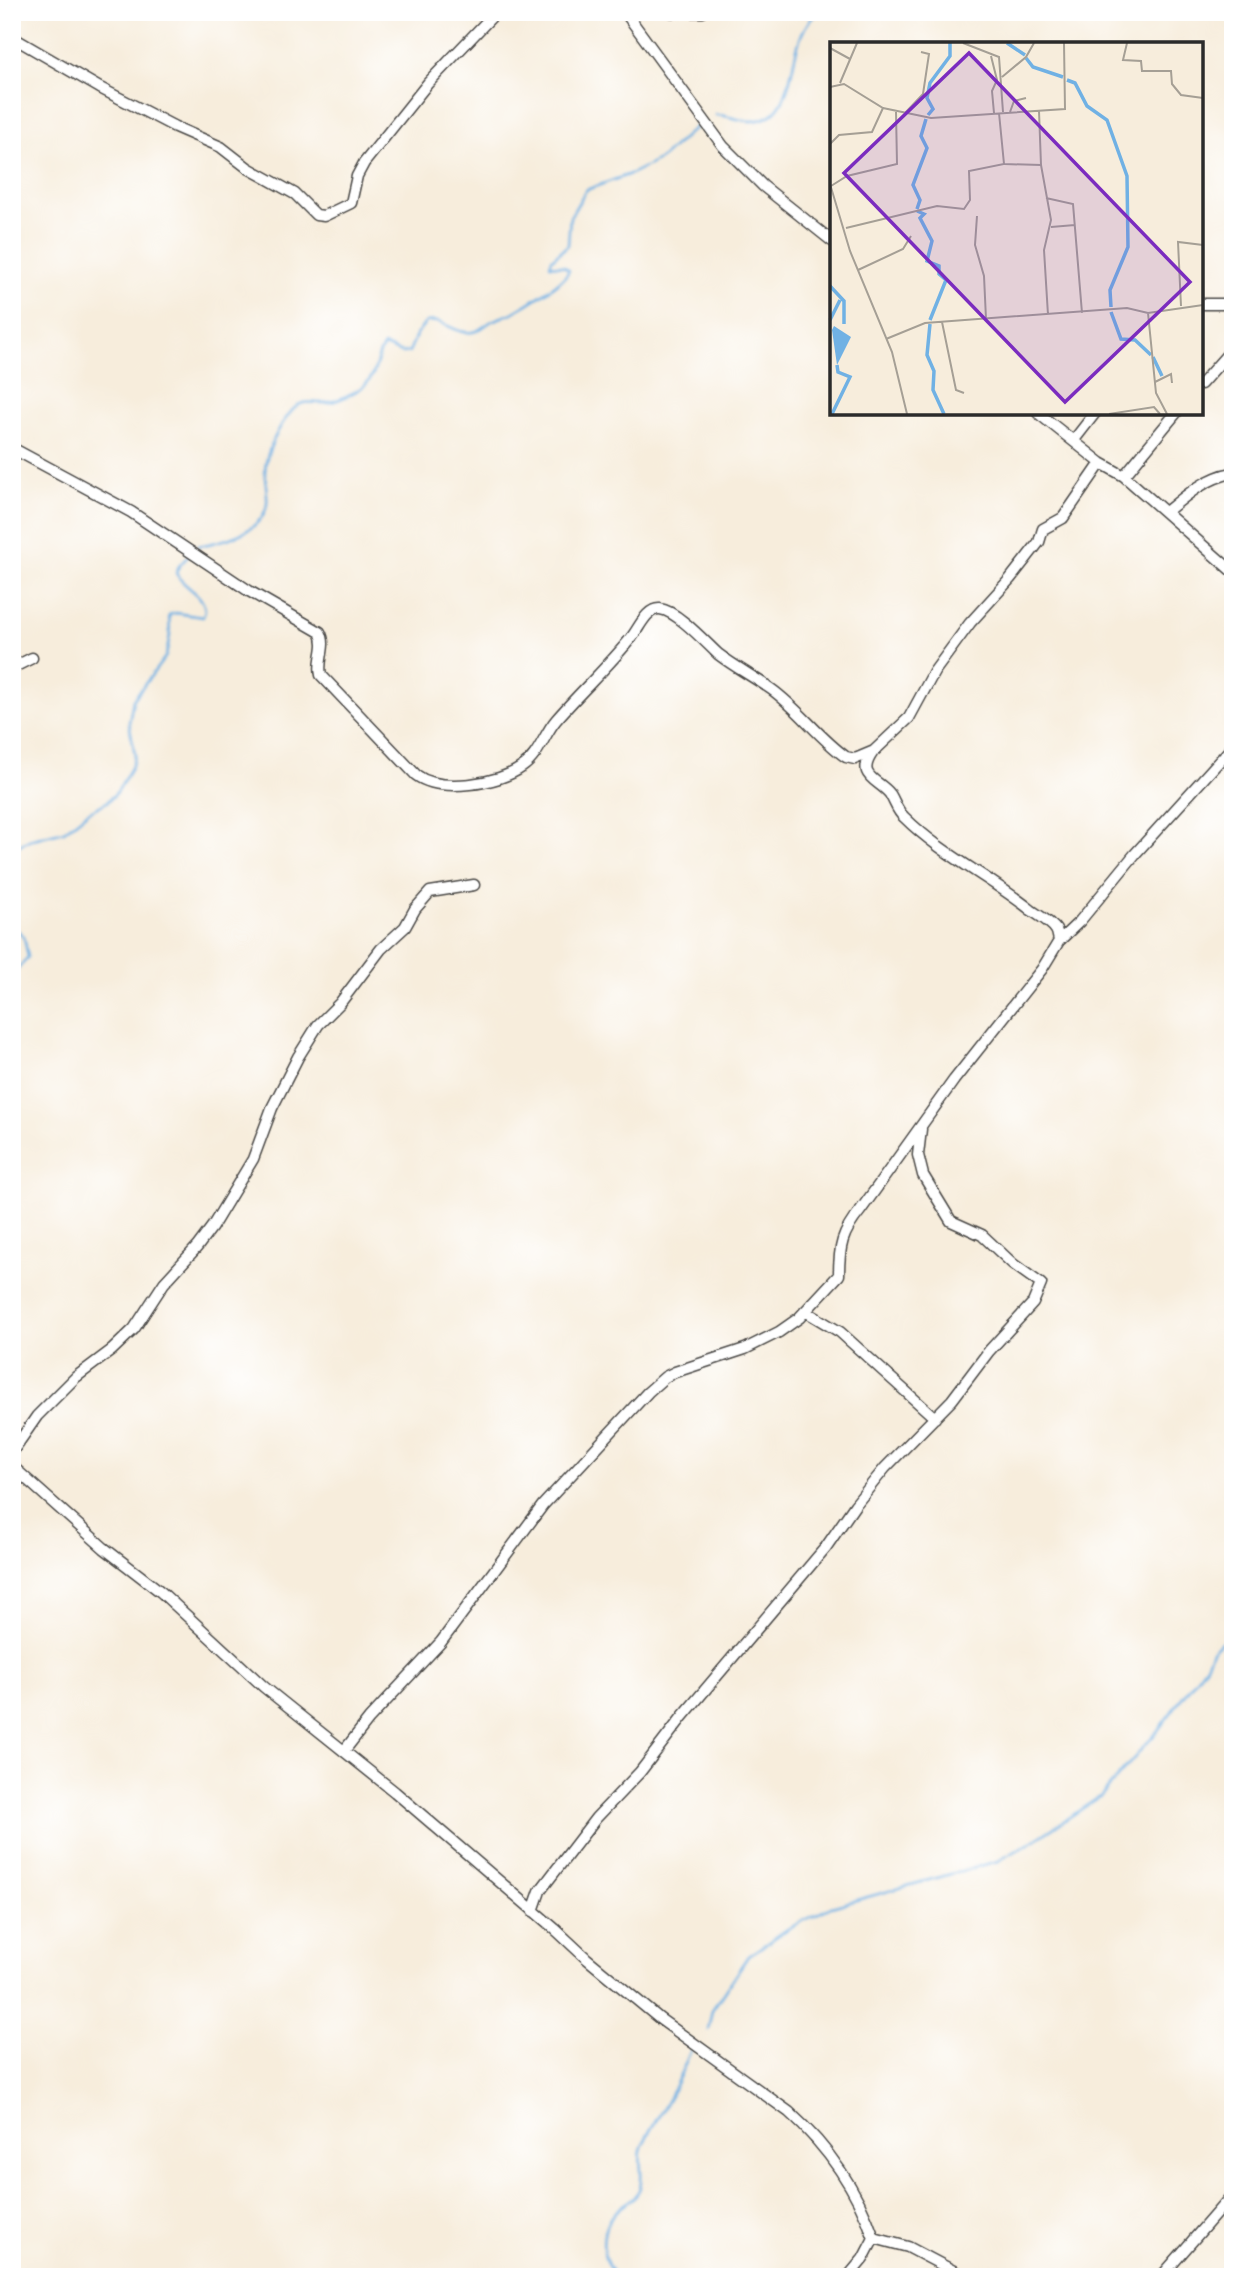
<svg xmlns="http://www.w3.org/2000/svg" width="1245" height="2289" viewBox="0 0 1245 2289" font-family="Dekko,sans-serif">
<style>
.lines{fill:none;stroke-linecap:round;stroke-linejoin:round}
.stream{stroke:#70b1e4;stroke-width:2.5}
.minor-casing{stroke:#4a4846;stroke-width:13}
.minor{stroke:#fff;stroke-width:10}
.inset-river{fill:none;stroke:#70b1e4;stroke-width:3.5}
.inset-road{fill:none;stroke:#a59f95;stroke-width:2}
.view{fill:#7b2cbf;fill-opacity:0.15;stroke:#7b2cbf;stroke-width:3.5}
.inset-edge{fill:none;stroke:#2b2b2b;stroke-width:3.5}
</style>
<rect width="100%" height="100%" fill="#fff"/>
<filter id="ink" filterUnits="userSpaceOnUse"><feTurbulence type="fractalNoise" baseFrequency=".0143" numOctaves="2"/><feDisplacementMap in="SourceGraphic" scale="14" xChannelSelector="R" yChannelSelector="G"/><feConvolveMatrix kernelMatrix="1 2 1 2 8 2 1 2 1" color-interpolation-filters="sRGB"/></filter>
<filter id="wash" filterUnits="userSpaceOnUse"><feTurbulence type="fractalNoise" baseFrequency=".00686" numOctaves="4" result="noise"/><feDisplacementMap in="SourceGraphic" scale="28" xChannelSelector="R" yChannelSelector="G"/><feGaussianBlur stdDeviation="1.57" result="paint"/><feColorMatrix in="noise" values="0 0 0 0 0 0 0 0 0 0 0 0 0 0 0 0 0 1.4 0 .05"/><feComposite in="paint" operator="in"/></filter>
<g filter="url(#wash)">
<rect width="100%" height="100%" fill="#f7eddc"/>
<g class="lines">
<path class="stream" d="M 716,115 C 729,115 740,122 753,121 C 805,116 781,37 819,12
M 198,546 C 220,542 263,533 267,504 C 268,494 265,483 265,472 C 265,453 278,428 290,413 C 302,399 307,403 323,403 C 335,403 357,392 366,384 C 378,373 375,357 384,346 L 402,353 L 409,352 L 417,333 L 426,322 C 444,318 455,335 473,332 C 480,331 486,324 492,321 C 498,318 506,316 512,313 C 525,306 565,282 569,270 L 564,266 L 550,265 L 552,259 L 568,245 L 570,217 L 586,190 L 633,173 L 659,160 L 699,124
M 12,849 L 29,840 L 64,831 L 88,812 L 107,802 L 117,792 L 131,768 L 135,755 L 129,722 L 133,700 L 166,656 L 170,635 L 169,615 L 176,613 L 203,617 L 205,610 C 203,592 183,588 176,573 L 179,566 L 189,555
M 12,925 L 24,937 L 28,957 L 12,976
M 708,2030 L 712,2010 L 748,1956 L 789,1928 L 831,1907 L 998,1861 L 1032,1842 L 1101,1796 L 1156,1733 L 1206,1665 L 1212,1651 L 1233,1631
M 616,2277 C 598,2258 599,2225 619,2208 C 626,2202 635,2199 639,2190 C 645,2176 637,2161 642,2147 C 646,2136 654,2124 660,2114 C 672,2093 682,2072 691,2050"/>
</g>
</g>
<g filter="url(#ink)">
<g class="lines">
<defs>
<path id="minor" d="M 625,12 L 723,146 L 763,186 L 832,241
M 671,12 L 703,12
M 12,37 L 100,88 L 175,127 L 221,147 L 248,168 L 295,194 L 316,215 L 324,216 L 351,203 L 357,176 L 364,163 L 428,83 L 496,12
M 1201,304 L 1233,304
M 1201,384 L 1233,348
M 1038,413 L 1101,463 L 1124,476 L 1233,572
M 1074,440 L 1095,413
M 12,448 L 131,512 L 249,591 L 320,632 C 328,646 317,660 321,675 L 416,775 C 440,793 499,784 522,767 C 539,756 544,734 556,720 C 580,692 608,667 631,638 C 639,629 646,608 660,609 C 677,611 705,642 718,654 C 735,667 754,677 771,689 C 799,709 819,738 846,757 L 855,759 L 874,751 L 909,718 L 934,672 L 970,623 L 1010,579 L 1039,542 L 1043,529 L 1063,518 L 1101,463
M 1124,476 L 1176,413
M 1166,512 C 1185,496 1207,477 1233,473
M 12,668 L 32,658
M 1059,941 L 1080,921 L 1135,854 L 1233,746
M 805,1311 L 840,1332 L 935,1418
M 12,1452 L 37,1416 L 76,1377 L 112,1350 L 134,1329 L 164,1283 L 197,1247 L 212,1227 L 253,1159 L 272,1108 L 298,1057 L 318,1025 L 340,1003 L 381,949 L 405,927 L 415,909 L 430,892 L 474,885
M 12,1466 L 104,1548 L 161,1592 L 264,1687 L 395,1792 L 555,1929 L 586,1958 L 660,2019 L 789,2112 C 828,2147 857,2189 874,2238 L 863,2259 L 848,2277
M 344,1751 L 369,1719 L 441,1642 L 543,1505 L 648,1392 L 665,1377 L 675,1372 L 745,1349 L 779,1332 L 799,1318 L 839,1275 C 839,1246 842,1233 860,1211 L 954,1080 L 1042,969 L 1059,941 C 1058,937 1058,933 1056,930 C 1051,922 1038,915 1031,910 C 990,877 941,854 904,817 C 897,811 895,802 890,794 C 878,779 855,777 873,752
M 533,1911 L 540,1891 L 596,1818 L 640,1772 L 683,1716 L 826,1547 L 855,1505 L 885,1468 L 952,1400 L 989,1351 L 1033,1303 L 1041,1284 L 1013,1264 L 982,1235 L 951,1221 L 923,1175 L 918,1155 L 921,1129
M 874,2238 L 908,2247 L 965,2277
M 1161,2277 L 1233,2194"/>
</defs>
<use href="#minor" class="minor-casing"/>
<use href="#minor" class="minor"/>
</g>
</g>
<g transform="translate(830 42)">
<rect width="373" height="373" fill="#f7eddc"/>
<path d="M 4,284 L 21,295 L 7,323 L 2,288 Z" fill="#70b1e4"/>
<path class="inset-river" d="M 177,1 L 195,13M 196,16 L 203,25 L 233,35M 237,38 L 245,41 L 257,64 L 277,78 L 297,134 L 298,205 L 280,248 L 281,265M 98,73 L 103,67 L 97,56 L 100,41 L 120,14 L 120,1M 87,167 L 90,158 L 83,143 L 97,106 L 91,94 L 96,77M 87,169 L 94,172 L 90,176 L 102,199 L 97,219 L 109,224 L 109,232 L 116,238 L 100,278M 0,244 L 14,259 L 14,282M 281,270 L 291,297 L 305,298 L 321,313M 0,278 L 10,258M 100,282 L 97,313 L 104,329 L 103,348 L 114,372M 323,315 L 332,334M 2,372 L 20,335 L 8,330 L 7,323"/>
<path class="inset-road" d="M 133,1 L 169,15 L 173,70M 297,1 L 293,18 L 311,19 L 312,29 L 341,29 L 342,42 L 351,53 L 373,56M 0,6 L 20,17M 161,14 L 167,38 L 162,49 L 164,71M 172,35 L 196,15 L 204,1M 10,41 L 27,1M 0,45 L 14,42 L 53,66 L 101,76 L 235,67 L 234,1M 209,69 L 211,123M 180,70 L 184,59 L 196,56M 75,71 L 93,52 L 99,12 L 91,10M 0,102 L 9,93 L 42,90 L 53,66M 174,122 L 211,123 L 221,178 L 214,208 L 218,273M 0,142 L 20,209 L 62,310 L 77,372M 1,144 L 17,134 L 67,122 L 66,70M 216,156 L 243,162 L 252,271M 147,174 L 145,203 L 154,234 L 156,277M 221,185 L 245,183M 16,186 L 107,164 L 134,167 L 140,158 L 139,129 L 174,122 L 169,71M 28,228 L 73,207 L 81,194M 351,264 L 348,200 L 373,203M 318,271 L 326,351 L 337,372M 112,280 L 126,348 L 134,351M 56,297 L 95,281 L 297,266 L 318,271 L 373,263M 325,340 L 341,332 L 342,341M 279,372 L 324,365 L 330,372"/>
<path class="view" d="M 139,11 L 360,240 L 235,360 L 14,131 Z"/>
<rect width="373" height="373" class="inset-edge"/>
</g>
<rect width="1245" height="2289" fill="none" stroke="#fff" stroke-width="42"/>
</svg>
